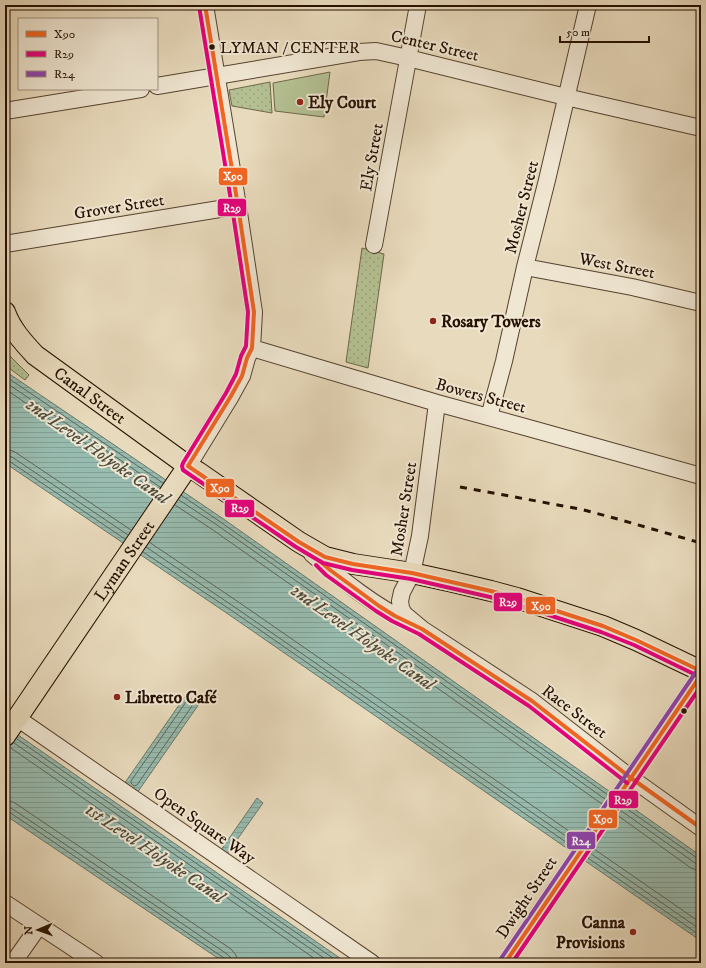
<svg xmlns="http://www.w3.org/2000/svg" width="706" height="968" viewBox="0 0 706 968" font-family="'IM FELL DW Pica',serif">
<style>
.green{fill:url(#green-dots);stroke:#6d6849}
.pitch{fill:#b4c092;stroke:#6d6849}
.water{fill:url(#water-rules);stroke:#6a7769}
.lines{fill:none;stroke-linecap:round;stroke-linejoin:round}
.shore{stroke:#5e6658;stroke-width:1}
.minor-casing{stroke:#56422f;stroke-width:18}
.major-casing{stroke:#261000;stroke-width:22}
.minor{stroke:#f0e7d3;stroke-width:16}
.major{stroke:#e8dabc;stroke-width:20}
.rail{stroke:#261000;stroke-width:3;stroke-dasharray:7 7;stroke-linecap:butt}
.bus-1-casing{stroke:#f0e7d3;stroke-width:7}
.bus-2-casing{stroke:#f0e7d3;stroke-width:7}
.bus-3-casing{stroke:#f0e7d3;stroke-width:7}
.bus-1{stroke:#f26522;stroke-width:4}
.bus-2{stroke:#e5007d;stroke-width:4}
.bus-3{stroke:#8e44ad;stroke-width:4}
.bus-dot{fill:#261000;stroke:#f0e7d3;stroke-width:1.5}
.poi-dot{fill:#8f2418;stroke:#f0e7d3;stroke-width:1.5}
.labels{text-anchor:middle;stroke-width:4;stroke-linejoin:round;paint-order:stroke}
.bus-label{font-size:16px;fill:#261000;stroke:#f0e7d3;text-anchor:start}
.street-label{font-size:17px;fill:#261000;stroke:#f0e7d3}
.poi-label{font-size:17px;font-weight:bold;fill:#261000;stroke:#f0e7d3;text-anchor:start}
.water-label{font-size:18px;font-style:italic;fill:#4e4c3d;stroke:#f0e7d3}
.line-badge{stroke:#f0e7d3;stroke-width:1.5}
.badge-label{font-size:11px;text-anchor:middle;font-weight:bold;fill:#fff}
</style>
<defs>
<pattern id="green-dots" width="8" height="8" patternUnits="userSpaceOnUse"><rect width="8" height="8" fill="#b4c092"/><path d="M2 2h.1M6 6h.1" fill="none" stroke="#9ba47c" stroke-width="1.8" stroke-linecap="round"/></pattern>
<pattern id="water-rules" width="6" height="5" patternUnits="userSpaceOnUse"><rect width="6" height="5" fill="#97bbaf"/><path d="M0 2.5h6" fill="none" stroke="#82a095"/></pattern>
</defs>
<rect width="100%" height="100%" fill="#e8dabc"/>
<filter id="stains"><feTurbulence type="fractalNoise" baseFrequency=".005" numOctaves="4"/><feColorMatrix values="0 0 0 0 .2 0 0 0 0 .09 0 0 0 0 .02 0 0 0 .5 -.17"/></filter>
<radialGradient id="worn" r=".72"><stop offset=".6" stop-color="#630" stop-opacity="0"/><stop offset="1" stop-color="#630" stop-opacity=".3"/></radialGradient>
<path class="green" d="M 270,82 L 272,113 L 232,106 L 229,90 Z
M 362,248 L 384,254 L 368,368 L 346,362 Z
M 5,351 L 29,375 L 25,380 L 5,365 Z"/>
<path class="pitch" d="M 330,72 L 324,117 L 275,111 L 273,83 Z"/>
<path class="water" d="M 5,371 L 222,518 L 701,856 L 701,941 L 228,614 L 5,463 Z
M 186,695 L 199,704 L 137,793 L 124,784 Z
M 5,726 L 347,963 L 225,963 L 5,815 Z
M 257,798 L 263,803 L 227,854 L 221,850 Z"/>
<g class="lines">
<path class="shore" d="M 5,376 L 163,483
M 5,382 L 160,487
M 5,389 L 157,492
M 5,449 L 10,450 L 15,452 L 131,530
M 5,455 L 12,457 L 128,535
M 5,460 L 9,461 L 125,539
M 181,495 L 219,521 L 608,795
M 179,500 L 217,525 L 605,799
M 175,505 L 213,530 L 602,804
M 149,542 L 237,601 L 579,838
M 146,547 L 233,606 L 576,843
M 143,552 L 231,610 L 573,847
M 188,701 L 192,704 L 192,706 L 137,785 L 134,786 L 131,783 L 131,781 L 186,702 Z
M 17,739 L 340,963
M 14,743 L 331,963
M 8,746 L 321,963
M 5,800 L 10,801 L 15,803 L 231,949 L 236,955 L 238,963
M 5,806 L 11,808 L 38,826 L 227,954 L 231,958 L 232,963
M 623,806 L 697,858 L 701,859
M 620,810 L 695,863 L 701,864
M 5,812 L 9,812 L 36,830 L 224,958 L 226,960 L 227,963
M 617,815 L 691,868 L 696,870 L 701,870
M 594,849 L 701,923
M 590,853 L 701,930
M 588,858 L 701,936"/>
<defs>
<path id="minor" d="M 157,86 L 359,52 L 376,51 L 408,58 L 566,97 L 701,128
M 5,111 L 141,89
M 5,244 L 238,206
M 374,245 L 418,5
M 525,267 L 632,287 L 701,303
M 252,348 L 437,403 L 525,427 L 701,476
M 437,403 L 420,536 L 412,573 L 402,592 L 400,601 L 401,608 L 404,614 L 422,629 L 532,701 L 631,778 L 701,828
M 489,417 L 504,361 L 525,267 L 547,180 L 588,5
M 188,466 L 231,396 L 242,376 L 247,358 L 252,348 L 254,312 L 238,206 L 205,5
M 312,554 C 342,580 374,606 410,623
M 17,718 L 372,963
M 5,903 L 96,963
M 13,963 L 39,926
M 505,963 L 701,675"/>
<g id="major">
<path id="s1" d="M 5,312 C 11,329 23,342 35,355 L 188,466 L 198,472 L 299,542 L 325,557 L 353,564 L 412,573 L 453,582 L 491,591 L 517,598 L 603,626 L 636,640 L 701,671"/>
<path id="s2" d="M 5,736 L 188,466"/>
</g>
</defs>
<use href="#minor" class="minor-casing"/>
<use href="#major" class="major-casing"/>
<use href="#minor" class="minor"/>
<use href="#major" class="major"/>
<path class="rail" d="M 460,487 L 580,509 L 614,518 L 701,543"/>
<defs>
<path id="bus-1" d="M 205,5 L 238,206 L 254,312 L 252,348 L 247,358 L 242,376 L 231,396 L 188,466 L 299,542 L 325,557 L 353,564 L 412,573 L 491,591 L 517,598 L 603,626 L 636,640 L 701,671
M 320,561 L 330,570 L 379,606 L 395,616 L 422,629 L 532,701 L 631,778 L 701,828
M 505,963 L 701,675"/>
<path id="bus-2" d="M 199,6 L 232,207 L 248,312 L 246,346 L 241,356 L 236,374 L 226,393 L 183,463 L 182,466 L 183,470 L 296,547 L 323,563 L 352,570 L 411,579 L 490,597 L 515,604 L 601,632 L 634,645 L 698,676
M 316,565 L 326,575 L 376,611 L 392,621 L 419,634 L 529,706 L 627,783
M 512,963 L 701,686"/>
<path id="bus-3" d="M 500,960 L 696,672"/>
</defs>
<use href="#bus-1" class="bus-1-casing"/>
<use href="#bus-2" class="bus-2-casing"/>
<use href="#bus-3" class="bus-3-casing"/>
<use href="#bus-1" class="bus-1"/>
<use href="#bus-2" class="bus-2"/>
<use href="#bus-3" class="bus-3"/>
</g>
<g class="bus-dot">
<circle cx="212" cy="47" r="3.5"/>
<circle cx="684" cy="711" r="3.5"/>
</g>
<g class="poi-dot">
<circle cx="300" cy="102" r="4"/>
<circle cx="433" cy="321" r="4"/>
<circle cx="117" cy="697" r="4"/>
<circle cx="633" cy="932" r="4"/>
</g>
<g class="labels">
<g class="bus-label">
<text x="220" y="53">LYMAN / CENTER</text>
</g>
<g class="street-label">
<text transform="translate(435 45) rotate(13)" y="6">Center Street</text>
<text transform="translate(371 157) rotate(-80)" y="6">Ely Street</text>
<text transform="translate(119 206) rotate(-9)" y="6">Grover Street</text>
<text transform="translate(521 207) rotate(-76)" y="6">Mosher Street</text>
<text transform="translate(617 265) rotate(11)" y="6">West Street</text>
<text dy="6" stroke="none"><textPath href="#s1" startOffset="121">Canal Street</textPath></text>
<text transform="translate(481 395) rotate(15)" y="6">Bowers Street</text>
<text transform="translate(403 509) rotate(-81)" y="6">Mosher Street</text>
<text dy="6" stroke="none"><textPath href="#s2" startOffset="212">Lyman Street</textPath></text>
<text transform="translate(575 711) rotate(37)" y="6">Race Street</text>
<text transform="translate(205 825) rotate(35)" y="6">Open Square Way</text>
<text transform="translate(526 897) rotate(-56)" y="6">Dwight Street</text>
</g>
<g class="poi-label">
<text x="308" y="108">Ely Court</text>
<text x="441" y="327">Rosary Towers</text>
<text x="125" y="703">Libretto Café</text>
<text x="625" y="928" text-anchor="end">Canna<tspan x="625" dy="20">Provisions</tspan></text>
</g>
<g class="water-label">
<text transform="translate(98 451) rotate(35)" y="6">2nd Level Holyoke Canal</text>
<text transform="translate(363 637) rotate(35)" y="6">2nd Level Holyoke Canal</text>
<text transform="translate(155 853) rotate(34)" y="6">1st Level Holyoke Canal</text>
</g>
</g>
<g class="line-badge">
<rect x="218" y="167" width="30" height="19" rx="4" fill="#f26522"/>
<rect x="217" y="198" width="30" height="19" rx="4" fill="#e5007d"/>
<rect x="205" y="478" width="30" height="20" rx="4" fill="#f26522"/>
<rect x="224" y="499" width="31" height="19" rx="4" fill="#e5007d"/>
<rect x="493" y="592" width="30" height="20" rx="4" fill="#e5007d"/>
<rect x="525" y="596" width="31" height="19" rx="4" fill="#f26522"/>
<rect x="608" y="790" width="31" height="19" rx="4" fill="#e5007d"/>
<rect x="588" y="809" width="30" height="20" rx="4" fill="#f26522"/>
<rect x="566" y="831" width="30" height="19" rx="4" fill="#8e44ad"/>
</g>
<g class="badge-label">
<text x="233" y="180">X90</text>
<text x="232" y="212">R29</text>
<text x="220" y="492">X90</text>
<text x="240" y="512">R29</text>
<text x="508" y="606">R29</text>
<text x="541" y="610">X90</text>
<text x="623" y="804">R29</text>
<text x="603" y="823">X90</text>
<text x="581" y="845">R24</text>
</g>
<rect width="706" height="968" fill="none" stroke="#e8dabc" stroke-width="20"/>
<rect x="6" y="6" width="694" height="956" fill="none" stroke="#261000" stroke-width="2"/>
<rect x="10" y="10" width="686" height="948" fill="none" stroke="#261000"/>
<rect x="18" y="18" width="140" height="72" fill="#f0e7d3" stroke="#9f917f"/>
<rect x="26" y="31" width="20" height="6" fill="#f26522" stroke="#9f917f"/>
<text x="54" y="38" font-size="12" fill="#261000">X90</text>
<rect x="26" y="51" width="20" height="6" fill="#e5007d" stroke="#9f917f"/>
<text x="54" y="58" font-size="12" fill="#261000">R29</text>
<rect x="26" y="71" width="20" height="6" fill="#8e44ad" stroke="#9f917f"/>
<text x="54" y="78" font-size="12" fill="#261000">R24</text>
<g transform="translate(38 930) rotate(268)" stroke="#f0e7d3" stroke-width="3" paint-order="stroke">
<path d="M0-3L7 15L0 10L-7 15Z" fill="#261000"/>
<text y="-6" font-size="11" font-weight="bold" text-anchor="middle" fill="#261000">N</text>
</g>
<path d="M560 36v6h89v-6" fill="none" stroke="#261000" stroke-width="2"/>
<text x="566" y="36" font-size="12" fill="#261000" stroke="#f0e7d3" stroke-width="3" paint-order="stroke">50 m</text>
<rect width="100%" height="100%" filter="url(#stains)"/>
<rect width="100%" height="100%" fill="url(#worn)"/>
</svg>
